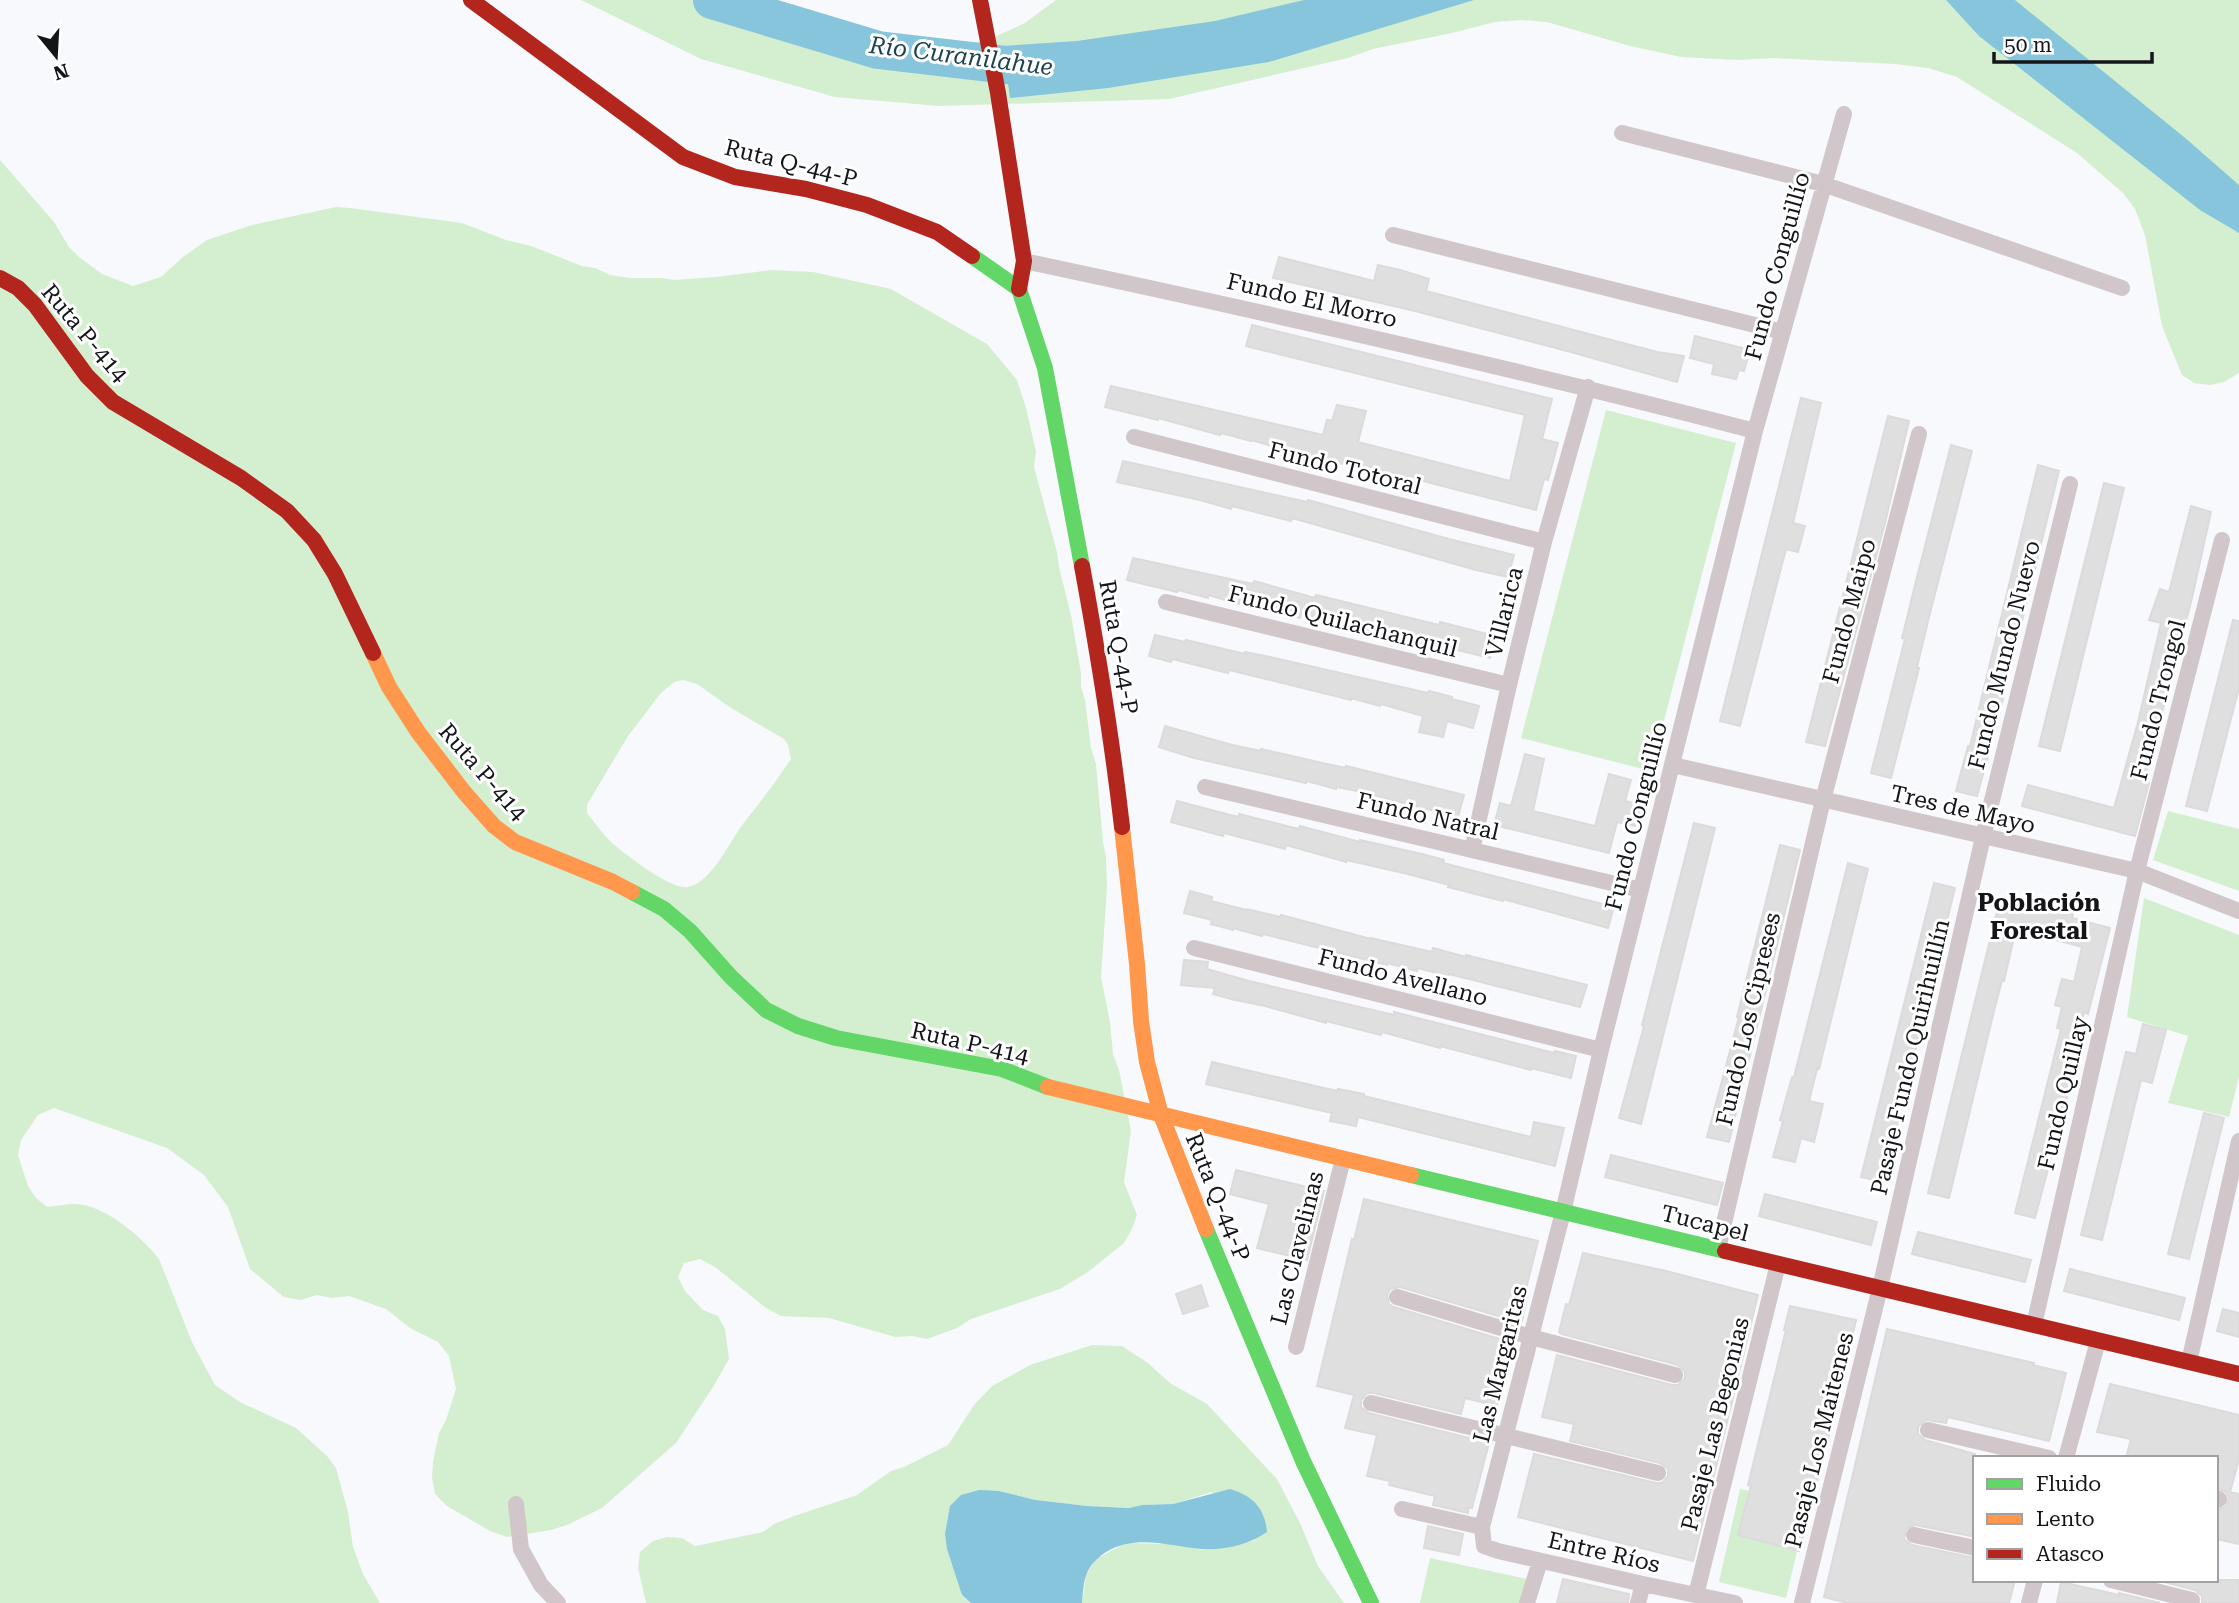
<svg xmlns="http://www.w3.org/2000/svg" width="2239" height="1603" viewBox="0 0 2239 1603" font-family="'Roboto Serif',serif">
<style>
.green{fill:#d4efcf;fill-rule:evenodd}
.water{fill:#87c5dc}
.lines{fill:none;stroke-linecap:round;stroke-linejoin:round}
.river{stroke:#87c5dc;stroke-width:38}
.building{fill:#e0dfe0;stroke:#dcdadb;stroke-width:2}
.street{stroke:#d1c6ca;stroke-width:16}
.fast{stroke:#63d668;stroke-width:16}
.slow{stroke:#ff974d;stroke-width:16}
.jam{stroke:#b3261e;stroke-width:16}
.labels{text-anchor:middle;stroke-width:6;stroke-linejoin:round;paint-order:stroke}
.street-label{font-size:23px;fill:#141519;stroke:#fff}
.water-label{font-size:24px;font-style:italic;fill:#1c4351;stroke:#fff}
.neighbourhood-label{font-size:24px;font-weight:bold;fill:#141519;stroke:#fff}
</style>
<rect width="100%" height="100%" fill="#f7f9fd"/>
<path class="green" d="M 581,0 L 738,0 L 836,28 L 932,48 L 954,47 L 990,39 L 1025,23 L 1056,0 L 2239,0 L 2239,373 L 2224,382 L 2210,385 L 2194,383 L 2182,375 L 2162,326 L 2145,235 L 2135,209 L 2123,193 L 2077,153 L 1957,77 L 1928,68 L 1895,64 L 1774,58 L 1737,60 L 1681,57 L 1630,46 L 1547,22 L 1521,20 L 1495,22 L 1452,33 L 1373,49 L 1348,58 L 1169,99 L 939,106 L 835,97 L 701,59 Z
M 0,160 L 54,222 L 69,247 L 79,257 L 102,274 L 133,286 L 161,277 L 183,257 L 207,240 L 252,225 L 336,207 L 350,208 L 462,223 L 506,240 L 531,246 L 582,266 L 595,268 L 610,275 L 630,278 L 661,278 L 674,280 L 716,277 L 772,270 L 813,272 L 891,289 L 987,344 L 1017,380 L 1026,408 L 1036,452 L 1034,467 L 1057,552 L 1059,567 L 1071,615 L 1081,673 L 1081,687 L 1085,700 L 1091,748 L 1096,764 L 1103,842 L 1106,857 L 1107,888 L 1101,977 L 1110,1022 L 1113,1054 L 1119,1070 L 1131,1131 L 1124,1182 L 1137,1215 L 1132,1229 L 1124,1243 L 1088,1272 L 1060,1289 L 971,1319 L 957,1328 L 927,1339 L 912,1336 L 895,1337 L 829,1318 L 781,1316 L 766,1308 L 715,1267 L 700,1259 L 684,1263 L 678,1277 L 685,1291 L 703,1310 L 718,1316 L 725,1329 L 729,1359 L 713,1387 L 676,1443 L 602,1508 L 567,1525 L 551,1530 L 507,1537 L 490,1531 L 447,1506 L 435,1494 L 432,1478 L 433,1462 L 439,1433 L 446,1420 L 456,1389 L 449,1356 L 438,1342 L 410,1328 L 386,1309 L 349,1296 L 332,1298 L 317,1295 L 300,1300 L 284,1297 L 250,1269 L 228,1207 L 204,1175 L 167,1148 L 54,1108 L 38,1115 L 21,1140 L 18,1155 L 28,1186 L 36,1198 L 47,1207 C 56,1206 66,1204 75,1204 C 104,1204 143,1238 159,1259 L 192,1342 L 215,1385 L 240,1402 L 296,1428 L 327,1456 L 336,1468 L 348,1512 L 353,1547 L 363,1574 L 380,1603 L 0,1603 ZM 683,680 L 697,684 L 731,708 L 784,739 L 788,745 L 791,759 C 777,780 762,800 746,820 C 731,838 713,882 688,887 C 672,891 625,854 611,842 C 602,833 595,823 587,813 L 587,805 L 594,793 L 628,736 L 661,693 L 674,682 Z
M 1606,410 L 1736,443 L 1651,771 L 1521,738 Z
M 2168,811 L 2239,829 L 2239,891 L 2153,860 Z
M 2144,898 L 2239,935 L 2239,1077 L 2229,1117 L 2168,1103 L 2188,1036 L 2127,1017 Z
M 1092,1345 L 1122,1346 L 1148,1363 L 1170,1383 L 1207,1404 L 1277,1479 L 1300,1523 L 1318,1566 L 1344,1603 L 1082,1603 L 1086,1575 L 1096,1559 L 1126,1543 L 1172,1544 L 1202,1550 L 1221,1548 L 1255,1540 L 1212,1492 L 1173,1504 L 1142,1505 L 1129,1508 L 1087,1506 L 1036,1500 L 999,1491 L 961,1595 L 971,1603 L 646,1603 L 638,1568 L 640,1552 L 653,1541 L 667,1537 L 682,1538 L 695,1546 L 763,1532 L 774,1524 L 794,1516 L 857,1495 L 891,1471 L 904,1467 L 948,1445 L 974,1405 L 992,1386 L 1030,1365 Z
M 1740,1489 L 1808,1504 L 1786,1598 L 1719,1582 Z
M 1430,1558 L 1536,1581 L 1531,1603 L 1420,1603 Z"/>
<path class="water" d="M 1304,0 L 1474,0 L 1269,62 L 1108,88 L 1010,98 L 1003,46 L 1077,41 L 1215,21 Z
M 1946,0 L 2015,0 L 2184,137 L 2239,185 L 2239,233 L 2200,210 L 1979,36 Z
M 1230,1489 C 1253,1496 1265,1508 1267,1532 C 1250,1544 1223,1551 1201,1549 C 1169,1546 1136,1534 1106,1552 C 1097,1558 1089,1566 1086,1576 C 1083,1584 1083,1594 1082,1603 L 971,1603 L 962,1595 L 947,1549 L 945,1534 L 950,1506 L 961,1495 L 979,1490 L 999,1491 L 1036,1500 L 1087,1506 L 1129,1508 L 1142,1505 L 1173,1504 Z"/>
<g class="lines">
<path class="river" d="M 712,0 L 878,50 L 1048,70 L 1058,69"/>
</g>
<path class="building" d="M 1279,257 L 1374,281 L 1378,265 L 1400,270 L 1429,279 L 1426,291 L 1657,352 L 1684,356 L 1677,382 L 1571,352 L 1415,311 L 1273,278 Z
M 1252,325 L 1552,399 L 1542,439 L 1558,443 L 1548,480 L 1544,479 L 1536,510 L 1345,461 L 1344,464 L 1318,459 L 1251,440 L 1251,441 L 1221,433 L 1220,435 L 1158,418 L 1158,420 L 1105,407 L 1111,386 L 1323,435 L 1327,420 L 1332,421 L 1337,405 L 1366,411 L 1358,442 L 1510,481 L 1525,415 L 1246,346 Z
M 1695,336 L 1750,350 L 1744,371 L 1739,370 L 1736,379 L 1712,374 L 1714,364 L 1690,358 Z
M 1801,398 L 1821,403 L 1793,523 L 1805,526 L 1798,552 L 1786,549 L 1740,726 L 1720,721 Z
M 1888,416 L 1909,421 L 1885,523 L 1825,746 L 1806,742 Z
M 1951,445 L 1972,451 L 1930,613 L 1917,667 L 1919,668 L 1891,778 L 1871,773 L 1905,639 L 1902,638 L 1916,581 Z
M 1123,461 L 1307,502 L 1308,500 L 1449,539 L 1514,555 L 1508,577 L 1476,570 L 1292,518 L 1291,521 L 1232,506 L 1231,509 L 1200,500 L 1117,482 Z
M 2038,465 L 2059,471 L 1996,727 L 1977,796 L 1956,791 L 1968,746 L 1970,746 Z
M 2104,483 L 2124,488 L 2060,751 L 2039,746 Z
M 2191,506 L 2211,512 L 2192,598 L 2144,782 L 2149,783 L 2135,836 L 2022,806 L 2028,785 L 2114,808 L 2138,722 L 2161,623 L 2149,620 L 2160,589 L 2169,592 Z
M 1133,558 L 1253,584 L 1254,581 L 1315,598 L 1316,595 L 1439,625 L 1440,622 L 1495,636 L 1490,658 L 1425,642 L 1424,645 L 1301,614 L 1300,618 L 1240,601 L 1239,604 L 1208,595 L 1208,598 L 1178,590 L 1177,592 L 1127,580 Z
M 2233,620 L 2239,621 L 2239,688 L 2207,811 L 2186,806 Z
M 1155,635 L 1185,642 L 1186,640 L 1245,654 L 1245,652 L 1270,657 L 1428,693 L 1429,691 L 1452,697 L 1452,699 L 1479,706 L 1473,728 L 1447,721 L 1443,737 L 1419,732 L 1423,716 L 1381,704 L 1380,706 L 1351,698 L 1351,700 L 1229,670 L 1228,673 L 1172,659 L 1171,662 L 1149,656 Z
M 1165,726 L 1232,745 L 1261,751 L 1261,749 L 1345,768 L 1346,766 L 1464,795 L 1458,817 L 1362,792 L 1337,787 L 1336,789 L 1307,781 L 1306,783 L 1194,758 L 1159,747 Z
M 1525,754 L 1544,759 L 1533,811 L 1595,826 L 1609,774 L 1631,780 L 1625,801 L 1641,805 L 1635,826 L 1617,822 L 1609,853 L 1494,825 L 1500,803 L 1511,806 Z
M 1177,801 L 1238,817 L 1239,814 L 1299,829 L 1300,826 L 1360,842 L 1360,840 L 1422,854 L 1444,860 L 1443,863 L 1614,907 L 1608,928 L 1503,899 L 1503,901 L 1448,887 L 1449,885 L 1408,874 L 1346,860 L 1346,862 L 1286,845 L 1285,849 L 1224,833 L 1223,836 L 1171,822 Z
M 1694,823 L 1715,828 L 1641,1124 L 1619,1118 L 1644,1026 L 1642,1025 Z
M 1780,845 L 1800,850 L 1729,1142 L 1707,1137 L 1739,1017 L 1737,1017 Z
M 1848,863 L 1868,869 L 1819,1069 L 1817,1069 L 1809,1101 L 1823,1104 L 1814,1142 L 1801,1138 L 1795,1162 L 1773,1157 L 1783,1121 L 1780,1120 L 1792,1077 L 1794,1077 Z
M 1934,883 L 1955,888 L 1883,1182 L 1861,1177 Z
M 1190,891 L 1212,897 L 1211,901 L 1246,910 L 1247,909 L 1280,917 L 1281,915 L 1371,939 L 1371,938 L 1432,952 L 1433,948 L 1466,957 L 1466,955 L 1587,985 L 1580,1007 L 1449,974 L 1448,976 L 1418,968 L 1417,971 L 1387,963 L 1387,965 L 1263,934 L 1262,936 L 1233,928 L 1233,930 L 1211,924 L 1212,920 L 1184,913 Z
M 2026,895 L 2059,904 L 2060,901 L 2075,905 L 2072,918 L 2110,928 L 2088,1014 L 2084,1012 L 2068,1093 L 2035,1218 L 2015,1213 L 2061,1029 L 2057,1028 L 2062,1007 L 2055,1005 L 2062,979 L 2074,982 L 2082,947 L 2016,929 L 2004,981 L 2002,980 L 1994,1011 L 1949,1198 L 1928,1193 L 2000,899 L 2023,905 Z
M 1184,960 L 1208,962 L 1207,969 L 1249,981 L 1394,1015 L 1394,1012 L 1554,1053 L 1555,1051 L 1576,1056 L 1571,1078 L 1531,1068 L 1531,1070 L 1440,1046 L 1440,1048 L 1382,1032 L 1381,1035 L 1326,1021 L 1326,1023 L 1265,1006 L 1235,1000 L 1213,994 L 1215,988 L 1181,985 Z
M 2143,1024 L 2166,1030 L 2152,1083 L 2141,1080 L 2102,1240 L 2081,1235 L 2126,1052 L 2136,1054 Z
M 1212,1062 L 1337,1091 L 1338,1089 L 1364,1094 L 1364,1096 L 1409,1107 L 1531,1137 L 1534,1122 L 1564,1128 L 1555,1166 L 1358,1117 L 1356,1126 L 1330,1121 L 1332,1113 L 1206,1084 Z
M 2204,1113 L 2224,1118 L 2189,1259 L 2168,1254 Z
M 1611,1155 L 1723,1183 L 1717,1205 L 1605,1177 Z
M 1236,1170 L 1324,1191 L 1307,1260 L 1257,1248 L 1269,1204 L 1230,1194 Z
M 1765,1194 L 1877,1222 L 1871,1245 L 1759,1216 Z
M 1364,1199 L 1538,1241 L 1525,1293 L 1528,1293 L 1522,1321 L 1518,1320 L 1518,1322 L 1400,1287 L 1390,1289 L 1387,1295 L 1389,1304 L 1394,1307 L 1513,1343 L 1497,1406 L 1465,1398 L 1461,1414 L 1373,1393 L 1367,1393 L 1361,1400 L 1361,1407 L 1369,1413 L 1489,1443 L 1472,1508 L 1469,1507 L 1468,1513 L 1433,1505 L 1435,1496 L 1389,1485 L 1390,1481 L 1367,1476 L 1377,1435 L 1345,1428 L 1354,1395 L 1317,1386 L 1352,1239 L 1354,1240 Z
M 1918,1232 L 2031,1260 L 2025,1282 L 1912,1254 Z
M 1583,1253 L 1666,1271 L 1758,1295 L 1693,1561 L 1518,1517 L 1534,1454 L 1656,1483 L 1662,1483 L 1668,1476 L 1668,1469 L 1660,1463 L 1570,1441 L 1574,1424 L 1542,1417 L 1557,1355 L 1672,1385 L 1678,1385 L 1685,1378 L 1685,1372 L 1678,1365 L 1562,1334 L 1559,1332 L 1566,1304 L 1569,1305 Z
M 2070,1269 L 2185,1298 L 2179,1320 L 2064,1291 Z
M 1201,1285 L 1208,1306 L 1183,1314 L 1176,1294 Z
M 1790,1306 L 1856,1320 L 1836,1408 L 1799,1551 L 1738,1535 L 1751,1486 L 1748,1485 L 1786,1330 L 1784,1330 Z
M 2223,1309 L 2239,1313 L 2239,1337 L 2217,1331 Z
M 1887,1329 L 2034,1363 L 2033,1365 L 2066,1373 L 2049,1441 L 1948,1417 L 1946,1423 L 1926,1420 L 1918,1427 L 1918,1434 L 1925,1440 L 1975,1454 L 1975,1522 L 1971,1536 L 1915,1525 L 1906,1529 L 1904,1539 L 1912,1545 L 1975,1558 L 1975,1580 L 2015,1580 L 2009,1603 L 1847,1603 L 1824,1597 Z
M 2110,1384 L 2239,1415 L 2239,1459 L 2230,1492 L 2239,1494 L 2239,1544 L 2216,1539 L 2216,1509 L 2225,1507 L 2229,1498 L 2226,1492 L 2216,1488 L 2216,1458 L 2126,1458 L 2131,1439 L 2097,1432 Z
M 1428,1526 L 1463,1534 L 1459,1555 L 1424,1548 Z
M 1563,1579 L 1629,1594 L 1628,1603 L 1557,1603 Z
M 2156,1580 L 2239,1580 L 2239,1603 L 2202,1603 L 2202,1596 L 2195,1590 Z
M 2061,1582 L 2119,1595 L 2119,1593 L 2160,1603 L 2057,1603 Z"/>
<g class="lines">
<path class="street" d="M 1622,133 L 1823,184 L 2122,288
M 1393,235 L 1783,332
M 1024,261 C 1269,313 1513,368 1755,431
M 1134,437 L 1544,542
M 1166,602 L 1509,685
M 1673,765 L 2137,871 L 2239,911
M 1205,787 L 1641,890
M 1472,850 L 1509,685 L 1544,542 L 1588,387
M 1194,948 L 1601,1050
M 1718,1249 L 1823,800 L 1919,434
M 1397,1297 L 1531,1337 L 1675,1375
M 2034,1325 L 2137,871 L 2222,540
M 1296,1347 L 1343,1159
M 2189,1362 L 2239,1141
M 1371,1403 L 1658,1473
M 1928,1430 L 2049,1458
M 2066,1458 L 2098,1341
M 2216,1498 L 2219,1499
M 516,1504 L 521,1549 L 541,1585 L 558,1603
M 1402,1509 L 1482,1527
M 1914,1535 L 1975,1548
M 2111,1580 L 2192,1600
M 1696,1595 L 1778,1264
M 1527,1603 L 1540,1561
M 1638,1603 L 1643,1584
M 1735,1603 L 1643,1584 L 1498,1551 L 1484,1546 L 1482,1527 L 1563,1212 L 1601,1050 L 1755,431 L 1844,114
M 1802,1603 L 1880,1288 L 1983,837 L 2070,484
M 2029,1603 L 2035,1580"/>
<path class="fast" d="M 972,256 L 1019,289 L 1045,368 L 1082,566
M 632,892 L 664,909 L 690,931 L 731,977 L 766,1010 L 798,1026 L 836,1038 L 1002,1069 L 1048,1087
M 1411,1175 L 1725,1251
M 1206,1229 L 1303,1461 L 1371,1603"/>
<path class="slow" d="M 373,653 L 389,687 L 418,732 L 464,792 L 494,826 L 515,842 L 613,882 L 632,892
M 1122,827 L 1137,964 L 1141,1021 L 1147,1062 L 1161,1115 L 1206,1229
M 1048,1087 L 1411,1175"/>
<path class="jam" d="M 471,0 L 683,157 L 735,177 L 806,189 L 867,205 L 937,232 L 972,256
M 980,0 L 998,93 L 1024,261 L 1019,289
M 0,278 L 18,288 L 35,305 L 87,376 L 113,402 L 241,478 L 287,511 L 314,540 L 335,574 L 373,653
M 1082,566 C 1098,653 1112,739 1122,827
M 1725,1251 L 2239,1374"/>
</g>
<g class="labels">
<g class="street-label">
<text transform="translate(791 163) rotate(14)" y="8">Ruta Q-44-P</text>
<text transform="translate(1777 266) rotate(-75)" y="8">Fundo Conguillío</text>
<text transform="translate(1312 300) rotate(13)" y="8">Fundo El Morro</text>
<text transform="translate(85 333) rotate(50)" y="8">Ruta P-414</text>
<text transform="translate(1345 468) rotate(14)" y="8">Fundo Totoral</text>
<text transform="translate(1849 611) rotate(-75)" y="8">Fundo Maipo</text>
<text transform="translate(1504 612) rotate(-76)" y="8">Villarica</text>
<text transform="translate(1343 621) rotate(14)" y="8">Fundo Quilachanquil</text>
<text transform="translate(1119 647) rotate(80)" y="8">Ruta Q-44-P</text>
<text transform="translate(2004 655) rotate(-76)" y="8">Fundo Mundo Nuevo</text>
<text transform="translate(2158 700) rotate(-76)" y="8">Fundo Trongol</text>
<text transform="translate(483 772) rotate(49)" y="8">Ruta P-414</text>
<text transform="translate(1963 809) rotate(13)" y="8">Tres de Mayo</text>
<text transform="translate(1428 816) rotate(13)" y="8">Fundo Natral</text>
<text transform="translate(1636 816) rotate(-76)" y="8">Fundo Conguillío</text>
<text transform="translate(1403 977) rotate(14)" y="8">Fundo Avellano</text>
<text transform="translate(1748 1019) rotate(-77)" y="8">Fundo Los Cipreses</text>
<text transform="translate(970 1043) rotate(13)" y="8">Ruta P-414</text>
<text transform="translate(1910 1057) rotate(-77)" y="8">Pasaje Fundo Quirihuillín</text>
<text transform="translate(2063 1093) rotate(-77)" y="8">Fundo Quillay</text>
<text transform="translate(1218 1197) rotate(68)" y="8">Ruta Q-44-P</text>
<text transform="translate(1705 1223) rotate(14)" y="8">Tucapel</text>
<text transform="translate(1297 1248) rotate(-76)" y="8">Las Clavelinas</text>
<text transform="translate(1500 1364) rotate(-76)" y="8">Las Margaritas</text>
<text transform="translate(1715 1424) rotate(-76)" y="8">Pasaje Las Begonias</text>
<text transform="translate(1819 1440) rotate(-76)" y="8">Pasaje Los Maitenes</text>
<text transform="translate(1604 1552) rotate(13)" y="8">Entre Ríos</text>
</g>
<g class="water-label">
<text transform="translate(961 56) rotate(7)" y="8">Río Curanilahue</text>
</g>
<g class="neighbourhood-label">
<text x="2039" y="911">Población<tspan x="2039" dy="28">Forestal</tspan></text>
</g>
</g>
<rect x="1973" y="1456" width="245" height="126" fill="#ffffff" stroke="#a1a1a3" stroke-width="2"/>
<rect x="1987" y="1479" width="35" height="10" fill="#63d668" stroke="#a1a1a3" stroke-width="2"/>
<text x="2036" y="1491" font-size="21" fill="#141519">Fluido</text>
<rect x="1987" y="1514" width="35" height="10" fill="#ff974d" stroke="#a1a1a3" stroke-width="2"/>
<text x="2036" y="1526" font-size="21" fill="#141519">Lento</text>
<rect x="1987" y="1549" width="35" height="10" fill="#b3261e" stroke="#a1a1a3" stroke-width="2"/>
<text x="2036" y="1561" font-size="21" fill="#141519">Atasco</text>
<g transform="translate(56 56) rotate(162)" stroke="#ffffff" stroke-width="5" paint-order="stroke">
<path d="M0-5L12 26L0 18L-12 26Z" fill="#141519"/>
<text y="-10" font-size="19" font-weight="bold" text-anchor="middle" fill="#141519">N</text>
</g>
<path d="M1994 52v10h158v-10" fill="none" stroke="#141519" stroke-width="3.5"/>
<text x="2004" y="52" font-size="21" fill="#141519" stroke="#ffffff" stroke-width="5" paint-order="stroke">50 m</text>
</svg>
